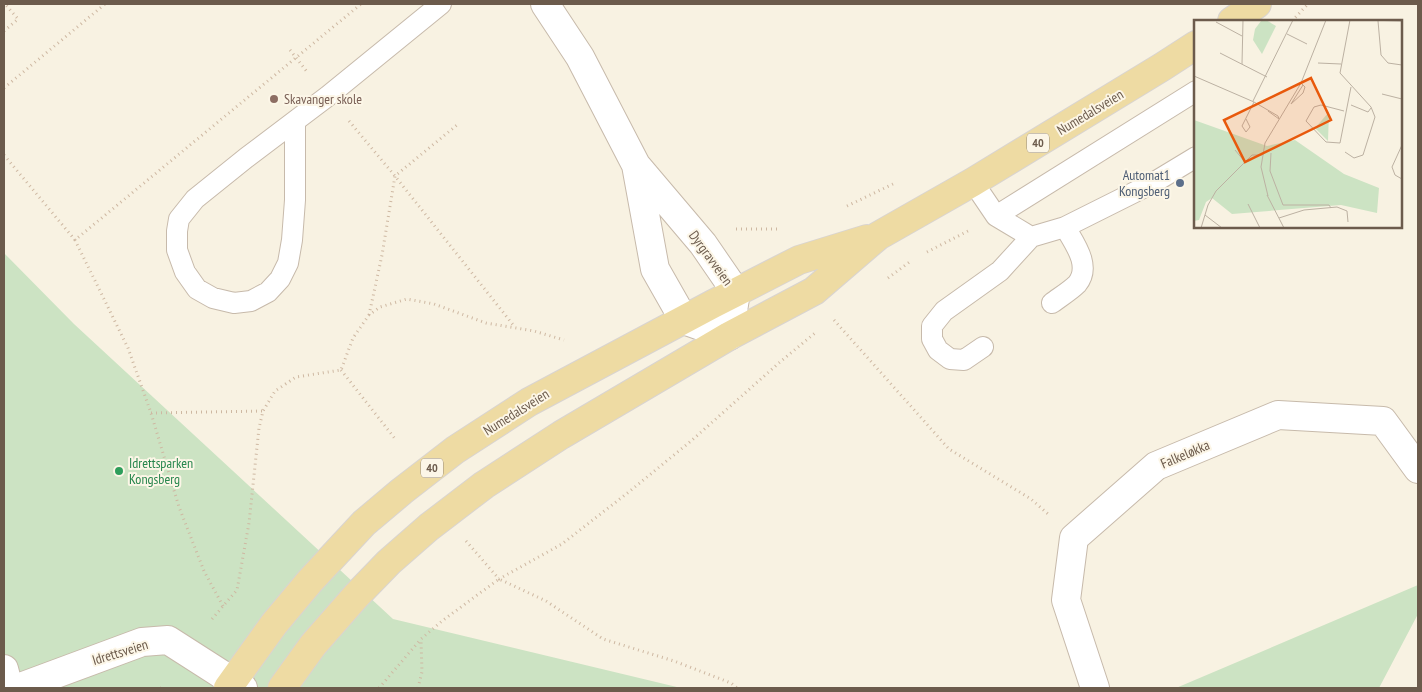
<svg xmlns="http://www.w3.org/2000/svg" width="1422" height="692" viewBox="0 0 1422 692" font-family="'PT Sans Narrow',sans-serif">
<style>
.green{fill:#cce3c3}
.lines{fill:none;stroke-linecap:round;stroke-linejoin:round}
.service-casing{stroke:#c7baab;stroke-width:22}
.minor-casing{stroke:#c7baab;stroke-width:30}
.primary-casing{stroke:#d9d4d0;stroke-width:30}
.path{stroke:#ceb8a2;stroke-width:3;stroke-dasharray:1 4;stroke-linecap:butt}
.service{stroke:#fff;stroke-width:20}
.minor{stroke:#fff;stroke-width:28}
.primary{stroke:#eedba3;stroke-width:28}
.education-dot{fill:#8d6e63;stroke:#fcf6e7;stroke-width:2}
.service-dot{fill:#5c6f8a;stroke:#fcf6e7;stroke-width:2}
.leisure-dot{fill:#2e9e5b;stroke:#fcf6e7;stroke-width:2}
.labels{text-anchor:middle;stroke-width:4;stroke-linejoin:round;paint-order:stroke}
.shield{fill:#fcf6e7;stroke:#978a7a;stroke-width:1}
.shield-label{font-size:12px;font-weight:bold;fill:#6c5b4c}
.education-label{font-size:14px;fill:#785e54;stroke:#fcf6e7;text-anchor:start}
.street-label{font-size:14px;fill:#6c5b4c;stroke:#fcf6e7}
.service-label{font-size:14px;fill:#4e5e75;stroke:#fcf6e7;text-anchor:end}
.leisure-label{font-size:14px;fill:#27864d;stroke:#fcf6e7;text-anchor:start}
.inset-road{fill:none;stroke:#bcb1a2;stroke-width:1}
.view{fill:#e8590c;fill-opacity:0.15;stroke:#e8590c;stroke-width:2.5}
.inset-edge{fill:none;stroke:#6c5b4c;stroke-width:2.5}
</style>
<rect width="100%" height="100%" fill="#f8f2e2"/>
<path class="green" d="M 4,253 L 74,324 L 393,619 L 681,688 L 4,688 Z
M 1418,585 L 1418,614 L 1379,688 L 1176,688 Z"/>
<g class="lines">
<defs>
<path id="service" d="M 1196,91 L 996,216 L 1031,237 L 1065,227 L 1153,183 L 1196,157
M 295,121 L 295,200 L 292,240 L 288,263 L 280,279 L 268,292 L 251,301 L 234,303 L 213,298 L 197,289 L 185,272 L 177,250 L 177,231 L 179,219 L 195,199 L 246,158 L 328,96 L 441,4
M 973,182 L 996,216
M 1052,303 C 1060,297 1070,291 1077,284 C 1092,266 1074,243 1065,227
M 983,347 L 964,360 L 950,359 L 938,350 L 932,339 L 932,326 L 944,311 L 1000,271 L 1031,237"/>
<path id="minor" d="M 545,4 L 580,57 L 636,165 L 703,244 L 736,292 L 729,336 L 684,320 L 655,269 L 636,165
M 4,669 L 9,688
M 18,688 L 142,642 L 168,640 L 243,688
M 1095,688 L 1066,600 L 1074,538 L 1156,466 L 1278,415 L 1383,421 L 1418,469"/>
<path id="primary" d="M 1232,21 L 1257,4
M 228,688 L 274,624 L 310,581 L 364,523 L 402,491 L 455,450 L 529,402 L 713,304 L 799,260 L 867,239
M 282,688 L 313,645 L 356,596 L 389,562 L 429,527 L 484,485 L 561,435 L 729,336 L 814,291 L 878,236 L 973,182 L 1162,67 L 1196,45"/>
</defs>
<use href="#service" class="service-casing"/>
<use href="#minor" class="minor-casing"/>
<use href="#primary" class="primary-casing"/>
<path class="path" d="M 1292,21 L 1308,4
M 4,31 L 18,19 L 5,4
M 290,50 L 308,73
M 4,88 L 105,4
M 349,121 L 395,176 L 514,326
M 4,155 L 75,240
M 847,206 L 893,184
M 736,229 L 780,229
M 927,252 L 968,231
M 888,278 L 911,261
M 369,315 L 382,255 L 395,176 L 457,125
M 834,320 L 949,449 L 1031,499 L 1048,514
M 341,370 L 396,440
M 151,413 L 263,411
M 466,541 L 499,579 L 562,544 L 630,491 L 691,441 L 780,362 L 815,333
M 223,606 L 204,571 L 179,507 L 151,413 L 128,348 L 75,240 L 361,4
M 212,619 L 237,590 L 249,523 L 259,428 L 263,411 L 275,391 L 296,377 L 341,370 L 353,338 L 369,315 L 380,307 L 407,299 L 434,304 L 486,323 L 534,331 L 564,340
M 161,688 L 162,686
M 379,688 L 421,639 L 442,621 L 499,579 L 546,601 L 603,639 L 674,661 L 731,683 L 737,688
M 418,688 L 422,672 L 421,640"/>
<use href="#service" class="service"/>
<use href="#minor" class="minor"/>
<use href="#primary" class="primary"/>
</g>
<circle class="education-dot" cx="274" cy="99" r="5"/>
<circle class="service-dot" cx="1180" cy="183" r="5"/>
<circle class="leisure-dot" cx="119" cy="471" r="5"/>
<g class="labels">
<g class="shield">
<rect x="1027" y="133.5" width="22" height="19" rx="4"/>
<rect x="421" y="458.5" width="22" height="19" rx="4"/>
</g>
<g class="shield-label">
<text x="1038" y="147">40</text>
<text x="432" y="472">40</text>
</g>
<g class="education-label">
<text x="284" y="104">Skavanger skole</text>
</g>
<g class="street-label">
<text transform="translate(1090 112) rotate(-31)" y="5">Numedalsveien</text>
<text transform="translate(711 258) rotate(54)" y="5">Dyrgravveien</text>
<text transform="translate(516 412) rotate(-32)" y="5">Numedalsveien</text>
<text transform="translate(1185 454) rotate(-23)" y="5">Falkeløkka</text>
<text transform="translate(120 652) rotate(-17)" y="5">Idrettsveien</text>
</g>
<g class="service-label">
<text x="1170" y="180">Automat1<tspan x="1170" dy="16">Kongsberg</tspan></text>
</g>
<g class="leisure-label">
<text x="129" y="468">Idrettsparken<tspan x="129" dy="16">Kongsberg</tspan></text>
</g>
</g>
<g transform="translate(1194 20)">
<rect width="208" height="208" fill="#f8f2e2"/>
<path d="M 72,0 L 82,6 L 68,34 L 59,20 L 61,9 L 67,1 ZM 135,92 L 134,121 L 121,108 ZM 0,100 L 73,126 L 101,120 L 150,154 L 185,168 L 183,193 L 147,185 L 38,194 L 18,178 L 12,182 L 5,200 L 0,201 Z" fill="#cce3c3"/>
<path class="inset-road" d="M 172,0 L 208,1M 184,1 L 187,35 L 194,43 L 208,45M 22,2 L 48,16M 93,14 L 113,24M 26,33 L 73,57M 124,43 L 147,44M 48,44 L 49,0M 0,56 L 60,82 L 84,96 L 85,99 L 74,91M 107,63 L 111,67 L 109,73 L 97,84 L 109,65M 188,74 L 208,79M 59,81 L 99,0M 157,85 L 174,92 L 177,88M 150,91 L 127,85 L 120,87 L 112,101 L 132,122 L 146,123 L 157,67M 52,99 L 56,107 L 52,112 L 48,106 L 60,82M 208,125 L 198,147 L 201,155 L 208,159M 41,130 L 51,142M 151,132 L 160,138 L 169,135 L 181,97 L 177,87 L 146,53 L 156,0M 77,133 L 76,151 L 89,185 L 135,185 L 137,188M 73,175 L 90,208M 74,176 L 67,147 L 71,123 L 107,63 L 132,0M 54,184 L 66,208M 11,195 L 28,208M 85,198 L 110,190 L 143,187 L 153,191 L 154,202M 7,208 L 14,185 L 22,171 L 58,135 L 68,135"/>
<path class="view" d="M 117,58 L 137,100 L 51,142 L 30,100 Z"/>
<rect width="208" height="208" class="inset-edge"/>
</g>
<rect width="1422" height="692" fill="none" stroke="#6c5b4c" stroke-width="10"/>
</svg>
